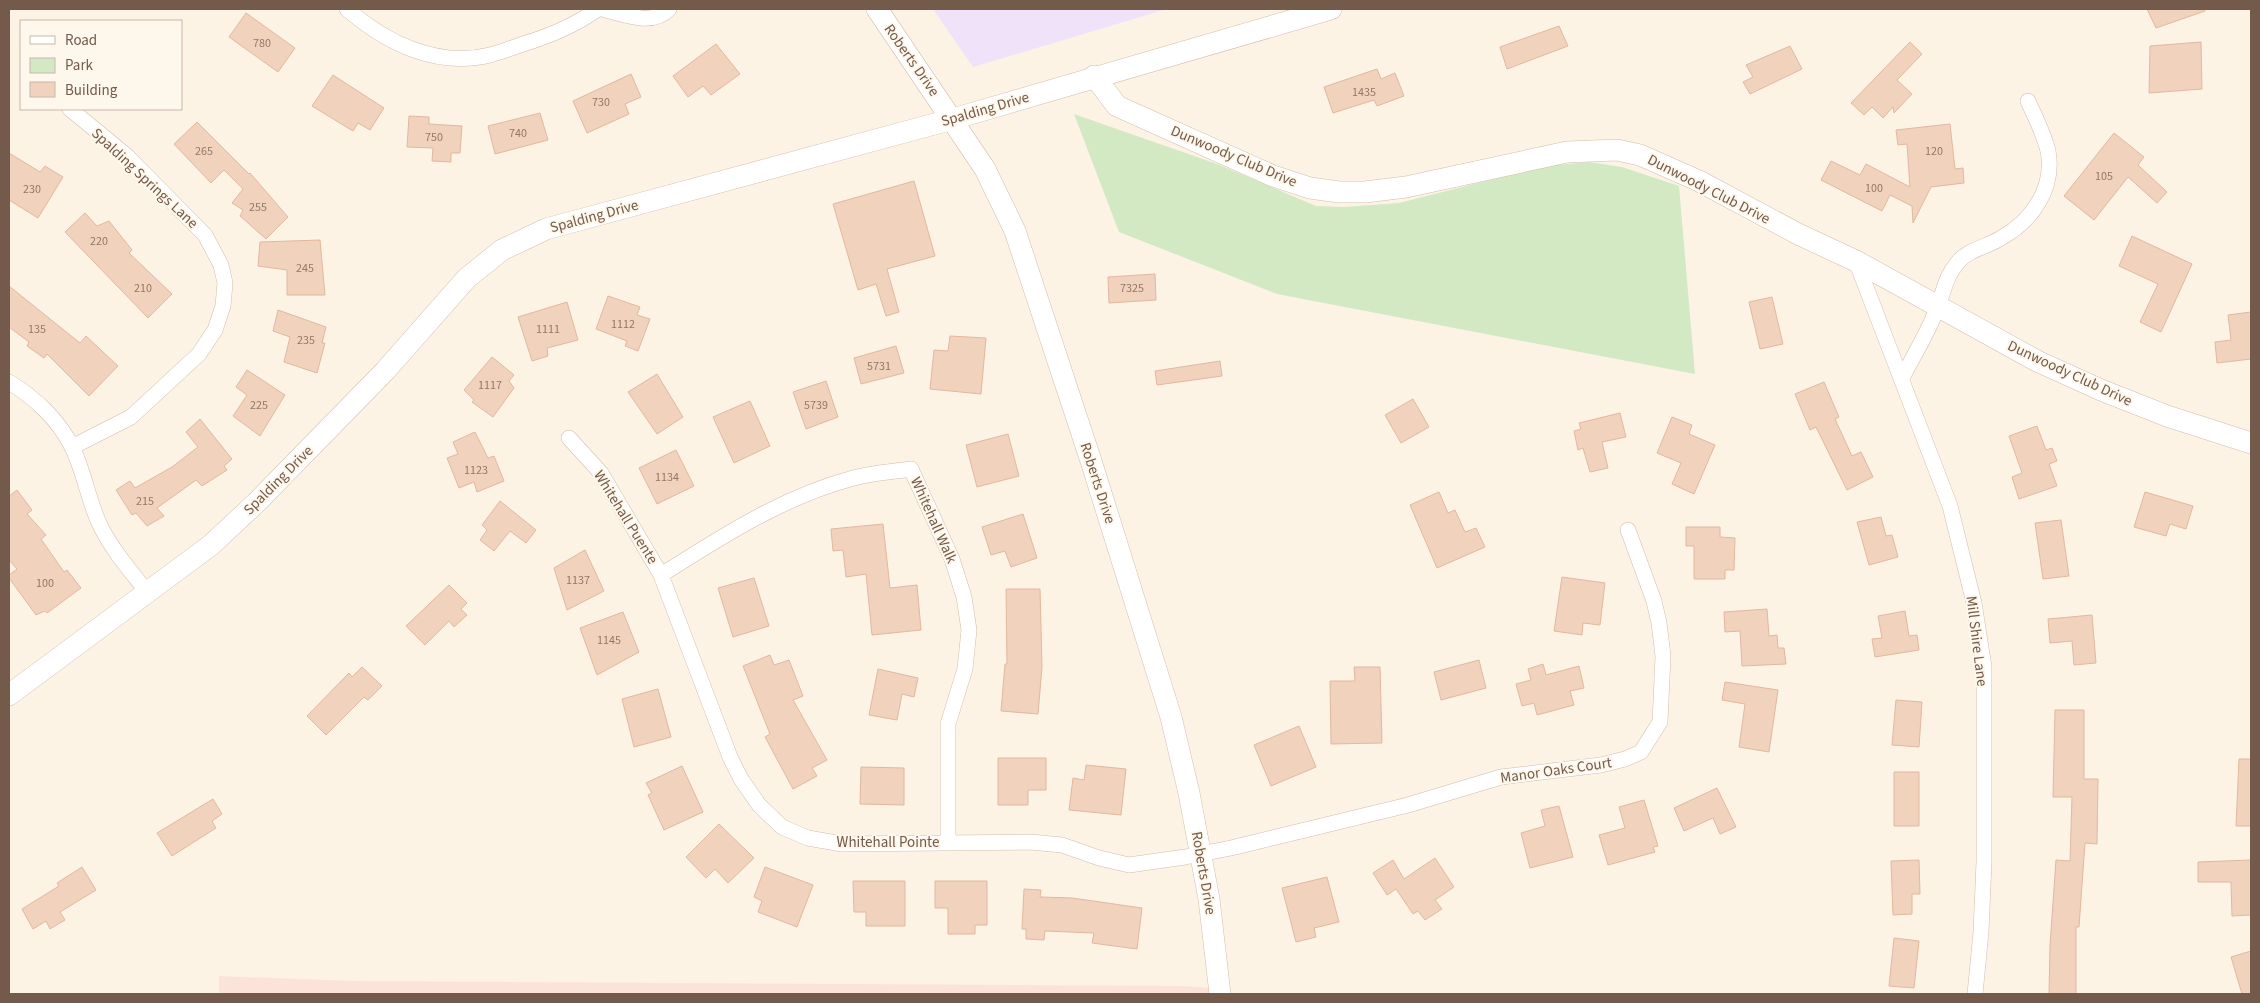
<svg xmlns="http://www.w3.org/2000/svg" width="2260" height="1003" viewBox="0 0 2260 1003" font-family="'Source Sans 3',sans-serif">
<style>
.commercial{fill:#fce3d9}
.education{fill:#f0e2f8}
.green{fill:#d3e9c4}
.building{fill:#f0d2bd;stroke:#e2b89e}
.lines{fill:none;stroke-linecap:round;stroke-linejoin:round}
.street-casing{stroke:#cfbdaf;stroke-width:16}
.secondary-casing{stroke:#d2bdac;stroke-width:22}
.street{stroke:#fff;stroke-width:15}
.secondary{stroke:#fff;stroke-width:21}
.labels{text-anchor:middle;stroke-width:4;stroke-linejoin:round;paint-order:stroke}
.number-label{font-size:12px;fill:#937868}
.street-label{font-size:15px;fill:#745a4b;stroke:#fef7eb}
</style>
<rect width="100%" height="100%" fill="#fcf3e5"/>
<path class="commercial" d="M 219,976 L 352,981 L 1182,986 L 1212,988 L 1214,994 L 219,994 Z"/>
<path class="education" d="M 933,9 L 1167,9 L 973,67 Z"/>
<path class="green" d="M 1074,114 L 1217,164 L 1316,206 L 1344,207 L 1399,203 L 1545,166 L 1589,162 L 1622,167 L 1679,186 L 1695,374 L 1277,294 L 1119,232 Z"/>
<path class="building" d="M 2147,9 L 2204,9 L 2205,11 L 2156,28 Z
M 246,13 L 295,48 L 278,72 L 229,37 Z
M 1559,26 L 1568,46 L 1507,69 L 1500,47 Z
M 1910,42 L 1922,54 L 1897,80 L 1912,94 L 1894,113 L 1893,107 L 1883,118 L 1872,107 L 1864,115 L 1851,103 Z
M 2201,42 L 2202,89 L 2149,93 L 2150,46 Z
M 716,44 L 740,74 L 711,95 L 703,86 L 688,97 L 673,76 Z
M 1790,46 L 1802,69 L 1750,94 L 1743,82 L 1753,77 L 1746,65 Z
M 1377,69 L 1381,79 L 1395,73 L 1404,96 L 1377,106 L 1374,100 L 1333,113 L 1324,87 Z
M 631,74 L 641,97 L 625,104 L 629,114 L 587,133 L 573,101 Z
M 333,75 L 384,108 L 370,130 L 358,123 L 353,131 L 312,106 Z
M 540,113 L 548,140 L 495,154 L 488,126 Z
M 409,116 L 429,117 L 429,124 L 462,126 L 460,153 L 451,153 L 451,162 L 432,161 L 433,148 L 407,147 Z
M 197,122 L 249,174 L 250,173 L 288,217 L 266,239 L 240,216 L 243,210 L 232,203 L 243,189 L 224,170 L 211,183 L 174,144 Z
M 1950,124 L 1955,169 L 1963,168 L 1964,183 L 1931,187 L 1913,223 L 1912,206 L 1890,195 L 1882,211 L 1821,180 L 1831,161 L 1860,175 L 1866,164 L 1910,187 L 1907,144 L 1898,145 L 1896,130 Z
M 2114,133 L 2144,157 L 2138,165 L 2167,192 L 2157,203 L 2128,177 L 2094,220 L 2064,196 Z
M 9,153 L 40,172 L 45,166 L 63,177 L 38,218 L 9,200 Z
M 914,181 L 935,256 L 887,269 L 899,312 L 886,316 L 876,284 L 858,290 L 833,204 Z
M 85,213 L 97,226 L 109,221 L 132,250 L 129,253 L 172,294 L 148,318 L 65,232 Z
M 2132,236 L 2192,264 L 2161,332 L 2140,322 L 2158,284 L 2119,266 Z
M 320,240 L 325,295 L 287,295 L 287,270 L 258,266 L 260,242 Z
M 1155,274 L 1156,300 L 1109,303 L 1108,277 Z
M 9,286 L 80,343 L 86,336 L 118,366 L 89,396 L 47,354 L 44,358 L 27,346 L 29,342 L 9,327 Z
M 608,296 L 640,307 L 637,315 L 650,319 L 638,351 L 625,346 L 627,341 L 596,329 Z
M 1772,297 L 1783,344 L 1760,349 L 1749,302 Z
M 567,302 L 578,340 L 547,348 L 548,356 L 532,361 L 518,317 Z
M 278,310 L 326,327 L 322,343 L 325,343 L 317,373 L 284,362 L 290,337 L 273,331 Z
M 2251,312 L 2251,359 L 2217,363 L 2215,342 L 2231,340 L 2228,315 Z
M 950,336 L 986,338 L 981,394 L 930,389 L 934,350 L 948,351 Z
M 896,346 L 904,373 L 861,384 L 854,358 Z
M 492,357 L 514,375 L 509,381 L 514,388 L 493,417 L 472,402 L 474,400 L 464,390 Z
M 1220,361 L 1222,376 L 1157,385 L 1155,371 Z
M 247,370 L 285,395 L 260,436 L 233,416 L 247,395 L 236,387 Z
M 657,374 L 683,417 L 657,434 L 628,392 Z
M 826,381 L 838,417 L 806,429 L 793,392 Z
M 1824,382 L 1839,417 L 1835,419 L 1852,456 L 1861,452 L 1873,477 L 1847,490 L 1816,427 L 1810,430 L 1795,394 Z
M 1413,399 L 1429,427 L 1401,443 L 1385,415 Z
M 750,401 L 770,446 L 734,463 L 713,417 Z
M 1620,413 L 1626,437 L 1602,442 L 1608,468 L 1590,472 L 1583,448 L 1578,450 L 1574,431 L 1581,429 L 1579,423 Z
M 1672,417 L 1692,425 L 1689,434 L 1715,445 L 1694,494 L 1672,484 L 1681,463 L 1657,453 Z
M 200,419 L 232,459 L 224,466 L 227,470 L 202,486 L 196,480 L 157,508 L 164,516 L 147,526 L 136,513 L 132,515 L 116,490 L 130,481 L 135,488 L 172,467 L 198,447 L 186,432 Z
M 2037,426 L 2046,450 L 2052,448 L 2057,461 L 2049,464 L 2057,486 L 2019,499 L 2012,477 L 2022,473 L 2009,436 Z
M 475,432 L 488,458 L 494,456 L 504,481 L 477,492 L 474,482 L 459,488 L 447,458 L 458,454 L 453,442 Z
M 1008,434 L 1019,476 L 977,487 L 966,445 Z
M 676,450 L 694,486 L 657,504 L 639,468 Z
M 17,490 L 32,510 L 27,514 L 46,535 L 41,539 L 64,572 L 67,570 L 81,588 L 47,613 L 45,611 L 36,615 L 9,578 L 9,575 L 17,569 L 9,560 L 9,496 Z
M 1439,492 L 1448,513 L 1455,510 L 1465,532 L 1476,528 L 1485,547 L 1437,568 L 1410,505 Z
M 2145,492 L 2193,506 L 2186,529 L 2170,524 L 2166,536 L 2134,527 Z
M 500,501 L 536,530 L 526,543 L 510,531 L 494,551 L 480,540 L 487,530 L 482,525 Z
M 1023,514 L 1037,558 L 1011,567 L 1005,551 L 991,555 L 982,527 Z
M 1881,517 L 1886,536 L 1892,535 L 1898,557 L 1869,565 L 1857,522 Z
M 2061,520 L 2069,576 L 2043,579 L 2035,523 Z
M 883,524 L 890,588 L 917,585 L 921,630 L 872,635 L 866,574 L 846,577 L 843,550 L 833,551 L 831,529 Z
M 1686,527 L 1720,527 L 1720,537 L 1735,538 L 1734,570 L 1725,570 L 1725,579 L 1694,579 L 1694,546 L 1686,546 Z
M 585,550 L 604,591 L 567,610 L 554,568 Z
M 1562,577 L 1605,583 L 1600,625 L 1583,623 L 1582,635 L 1554,631 Z
M 754,578 L 769,626 L 733,637 L 718,588 Z
M 449,585 L 467,603 L 461,609 L 467,615 L 454,627 L 449,621 L 425,645 L 406,626 Z
M 1006,589 L 1040,589 L 1042,667 L 1038,714 L 1001,711 L 1005,664 L 1007,664 Z
M 1767,609 L 1769,636 L 1777,635 L 1778,648 L 1784,648 L 1786,664 L 1742,666 L 1740,631 L 1725,632 L 1724,612 Z
M 1905,611 L 1909,636 L 1917,635 L 1919,650 L 1875,657 L 1872,639 L 1882,638 L 1878,616 Z
M 623,612 L 639,652 L 597,675 L 580,628 Z
M 2092,615 L 2096,663 L 2074,665 L 2072,641 L 2050,643 L 2048,619 Z
M 770,655 L 774,665 L 789,660 L 803,696 L 793,700 L 827,760 L 812,768 L 817,776 L 793,789 L 765,737 L 770,734 L 743,666 Z
M 1479,660 L 1486,688 L 1441,700 L 1434,672 Z
M 1543,664 L 1546,675 L 1579,666 L 1584,688 L 1570,691 L 1574,705 L 1537,715 L 1534,703 L 1522,706 L 1516,684 L 1531,680 L 1528,669 Z
M 362,667 L 382,686 L 368,700 L 364,697 L 326,735 L 307,716 L 349,673 L 352,677 Z
M 1354,667 L 1380,667 L 1382,743 L 1331,744 L 1330,681 L 1355,681 Z
M 878,669 L 918,678 L 914,697 L 902,694 L 897,720 L 869,715 Z
M 1725,682 L 1778,690 L 1769,752 L 1739,747 L 1745,704 L 1722,700 Z
M 658,689 L 671,737 L 634,747 L 622,699 Z
M 1896,700 L 1922,702 L 1919,747 L 1892,745 Z
M 2055,710 L 2084,710 L 2084,779 L 2098,779 L 2097,844 L 2085,843 L 2079,927 L 2076,927 L 2076,994 L 2049,994 L 2050,945 L 2056,860 L 2070,861 L 2072,797 L 2053,797 Z
M 1299,726 L 1316,767 L 1271,786 L 1254,745 Z
M 998,758 L 1046,758 L 1046,790 L 1028,790 L 1028,805 L 998,805 Z
M 2239,759 L 2251,759 L 2251,826 L 2236,826 Z
M 1086,765 L 1126,769 L 1121,815 L 1069,810 L 1073,778 L 1084,780 Z
M 682,766 L 703,812 L 664,830 L 648,795 L 652,793 L 646,783 Z
M 861,767 L 904,768 L 904,805 L 860,804 Z
M 1894,772 L 1919,772 L 1919,826 L 1894,826 Z
M 1717,788 L 1736,827 L 1720,834 L 1713,818 L 1684,831 L 1674,808 Z
M 213,799 L 222,814 L 212,821 L 216,828 L 172,856 L 157,833 Z
M 1644,800 L 1658,846 L 1653,847 L 1655,852 L 1608,865 L 1599,835 L 1625,828 L 1619,807 Z
M 1559,806 L 1573,857 L 1530,868 L 1521,833 L 1545,826 L 1541,810 Z
M 719,824 L 754,858 L 728,883 L 715,869 L 706,878 L 686,857 Z
M 1435,858 L 1454,887 L 1435,900 L 1442,909 L 1425,920 L 1418,911 L 1413,914 L 1396,889 L 1387,895 L 1373,873 L 1393,860 L 1404,879 Z
M 1919,860 L 1920,894 L 1912,894 L 1912,914 L 1893,915 L 1891,861 Z
M 2251,860 L 2251,915 L 2232,916 L 2231,882 L 2198,882 L 2198,862 Z
M 82,867 L 96,890 L 60,912 L 65,920 L 50,929 L 46,921 L 33,929 L 22,909 L 59,886 L 57,883 Z
M 765,867 L 813,885 L 797,927 L 758,912 L 762,901 L 754,897 Z
M 1327,877 L 1339,922 L 1314,928 L 1316,937 L 1296,942 L 1282,888 Z
M 853,881 L 905,881 L 905,926 L 866,926 L 866,912 L 854,912 Z
M 935,881 L 987,881 L 987,925 L 975,925 L 975,934 L 948,934 L 948,908 L 935,908 Z
M 1024,889 L 1041,890 L 1040,897 L 1072,898 L 1142,908 L 1137,949 L 1092,943 L 1094,933 L 1045,931 L 1044,940 L 1026,939 L 1026,929 L 1022,929 Z
M 1894,938 L 1919,941 L 1914,988 L 1889,986 Z
M 2251,951 L 2251,994 L 2242,994 L 2231,957 Z"/>
<g class="lines">
<defs>
<path id="street" d="M 347,9 C 386,43 437,68 490,55 C 501,52 512,48 523,44 C 550,36 574,26 598,9
M 602,9 C 623,14 652,27 669,9
M 70,109 L 127,156 L 205,235 L 221,265 L 225,283 L 223,306 L 215,330 L 199,354 L 131,417 L 72,447
M 1856,261 L 1950,506 L 1974,603 L 1984,667 L 1984,862 L 1981,932 L 1975,994
M 1902,378 C 1914,355 1929,331 1938,306 C 1945,288 1945,278 1958,262 C 1969,249 1987,247 2001,238 C 2032,221 2055,188 2048,151 C 2044,134 2035,117 2028,101
M 9,382 C 34,397 59,420 72,447 C 84,471 88,499 99,523 C 111,549 130,570 147,592
M 569,438 L 601,473 L 661,575 L 730,757 L 741,779 L 759,805 L 782,827 L 808,838 L 842,844 L 1030,842 L 1062,845 L 1099,858 L 1129,865 L 1185,857 L 1231,848 L 1408,805 L 1501,777 L 1601,765 L 1625,759 L 1641,752 L 1660,722 L 1663,656 L 1659,623 L 1654,601 L 1628,530
M 661,575 C 721,537 781,498 850,479 C 870,473 891,472 911,469 L 952,559 L 964,597 L 969,630 L 965,669 L 948,724 L 948,842"/>
<path id="secondary" d="M 877,9 L 985,169 L 1015,231 L 1091,461 L 1171,717 L 1189,793 L 1209,899 L 1220,994
M 1094,76 L 1117,106 L 1273,176 L 1310,188 L 1339,192 L 1365,192 L 1406,187 L 1567,152 L 1617,150 L 1640,155 L 1699,181 L 1798,234 L 1856,261 L 2037,361 L 2101,390 L 2167,416 L 2251,443
M 9,695 L 211,545 L 256,503 L 385,371 L 467,278 L 502,250 L 546,229 L 953,119 L 1331,9"/>
</defs>
<use href="#street" class="street-casing"/>
<use href="#secondary" class="secondary-casing"/>
<use href="#street" class="street"/>
<use href="#secondary" class="secondary"/>
</g>
<g class="labels">
<g class="number-label">
<text x="262" y="47">780</text>
<text x="1364" y="96">1435</text>
<text x="601" y="106">730</text>
<text x="518" y="137">740</text>
<text x="434" y="141">750</text>
<text x="204" y="155">265</text>
<text x="1934" y="155">120</text>
<text x="2104" y="180">105</text>
<text x="1874" y="192">100</text>
<text x="32" y="193">230</text>
<text x="258" y="211">255</text>
<text x="99" y="245">220</text>
<text x="305" y="272">245</text>
<text x="143" y="292">210</text>
<text x="1132" y="292">7325</text>
<text x="623" y="328">1112</text>
<text x="37" y="333">135</text>
<text x="548" y="333">1111</text>
<text x="306" y="344">235</text>
<text x="879" y="370">5731</text>
<text x="490" y="389">1117</text>
<text x="259" y="409">225</text>
<text x="816" y="409">5739</text>
<text x="476" y="474">1123</text>
<text x="667" y="481">1134</text>
<text x="145" y="505">215</text>
<text x="578" y="584">1137</text>
<text x="45" y="587">100</text>
<text x="609" y="644">1145</text>
</g>
<g class="street-label">
<text transform="translate(912 60) rotate(55)" y="5">Roberts Drive</text>
<text transform="translate(985 109) rotate(-16)" y="5">Spalding Drive</text>
<text transform="translate(1234 156) rotate(23)" y="5">Dunwoody Club Drive</text>
<text transform="translate(145 178) rotate(43)" y="5">Spalding Springs Lane</text>
<text transform="translate(1709 189) rotate(27)" y="5">Dunwoody Club Drive</text>
<text transform="translate(594 216) rotate(-15)" y="5">Spalding Drive</text>
<text transform="translate(2070 373) rotate(25)" y="5">Dunwoody Club Drive</text>
<text transform="translate(278 480) rotate(-45)" y="5">Spalding Drive</text>
<text transform="translate(1098 483) rotate(72)" y="5">Roberts Drive</text>
<text transform="translate(626 517) rotate(58)" y="5">Whitehall Puente</text>
<text transform="translate(934 520) rotate(66)" y="5">Whitehall Walk</text>
<text transform="translate(1977 641) rotate(83)" y="5">Mill Shire Lane</text>
<text transform="translate(1556 770) rotate(-8)" y="5">Manor Oaks Court</text>
<text x="888" y="847">Whitehall Pointe</text>
<text transform="translate(1204 873) rotate(80)" y="5">Roberts Drive</text>
</g>
</g>
<rect width="2260" height="1003" fill="none" stroke="#745a4b" stroke-width="20"/>
<rect x="20" y="20" width="162" height="90" fill="#fef7eb" stroke="#c7b8ab"/>
<rect x="30" y="36" width="25" height="8" fill="#ffffff" stroke="#c7b8ab"/>
<text x="65" y="45" font-size="15" fill="#745a4b">Road</text>
<rect x="30" y="58" width="25" height="15" fill="#d3e9c4" stroke="#c7b8ab"/>
<text x="65" y="70" font-size="15" fill="#745a4b">Park</text>
<rect x="30" y="82" width="25" height="15" fill="#f0d2bd" stroke="#c7b8ab"/>
<text x="65" y="95" font-size="15" fill="#745a4b">Building</text>
</svg>
